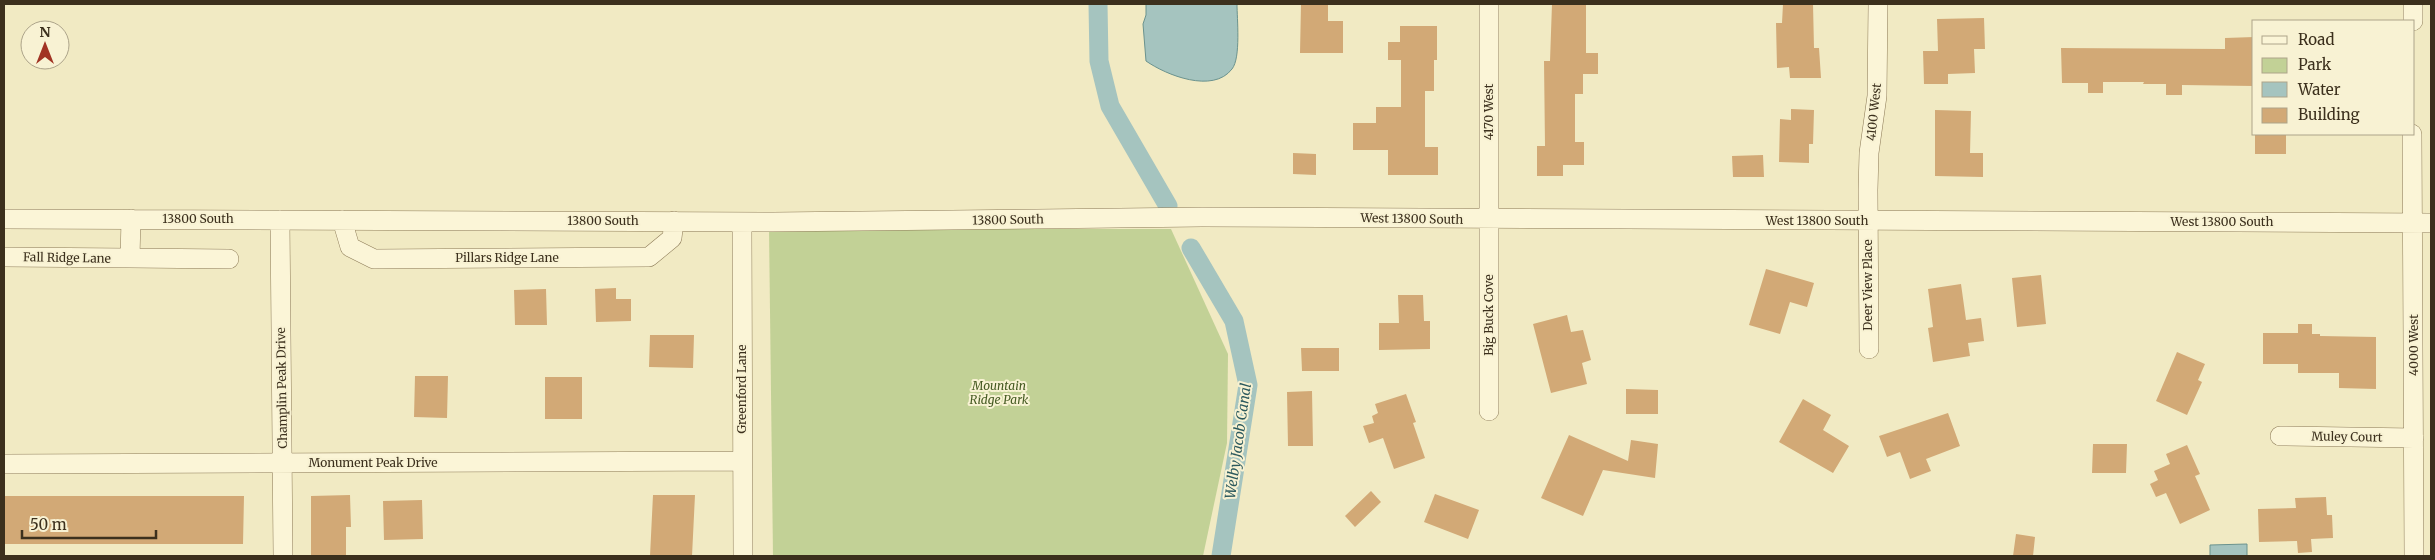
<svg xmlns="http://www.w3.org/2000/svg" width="2435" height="560" viewBox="0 0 2435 560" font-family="Merriweather,serif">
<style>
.green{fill:#c2d196}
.water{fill:#a5c4bf;stroke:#6b938e}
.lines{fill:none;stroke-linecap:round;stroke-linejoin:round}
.canal{stroke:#a5c4bf;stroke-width:19}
.building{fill:#d2a976}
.minor-casing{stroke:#8d7b58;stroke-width:20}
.minor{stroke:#fbf5d7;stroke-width:19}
.labels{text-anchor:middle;stroke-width:4;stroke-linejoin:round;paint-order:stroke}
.street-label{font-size:12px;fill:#3c301d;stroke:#f8f2d3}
.park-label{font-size:12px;font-style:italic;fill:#455a22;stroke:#f8f2d3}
.water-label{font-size:14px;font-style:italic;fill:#2b595d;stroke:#f8f2d3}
</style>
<rect width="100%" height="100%" fill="#f1eac3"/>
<path class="green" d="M 769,229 L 1171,229 L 1228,354 L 1227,443 L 1203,556 L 773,556 Z"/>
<path class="water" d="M 1146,4 L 1237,4 C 1237,18 1241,58 1232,69 C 1213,94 1166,75 1146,61 L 1143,24 L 1146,15 Z
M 2247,544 L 2247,556 L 2210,556 L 2210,545 Z"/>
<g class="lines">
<path class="canal" d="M 1098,4 L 1099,61 L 1110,106 L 1168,206
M 1191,248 L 1234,321 L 1248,385 L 1221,556"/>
</g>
<path class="building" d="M 1301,4 L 1328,4 L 1328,21 L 1343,21 L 1343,53 L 1300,53 Z
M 1552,4 L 1586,4 L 1586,53 L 1598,53 L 1598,74 L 1583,74 L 1583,94 L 1575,94 L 1575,142 L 1584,142 L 1584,165 L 1563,165 L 1563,176 L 1537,176 L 1537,146 L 1545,146 L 1544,61 L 1550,61 Z
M 1783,4 L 1813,4 L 1814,48 L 1819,48 L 1821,78 L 1790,78 L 1789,67 L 1777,68 L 1776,23 L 1782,23 Z
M 1984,18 L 1985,49 L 1974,49 L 1975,73 L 1948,74 L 1948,84 L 1924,84 L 1923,51 L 1938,51 L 1937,19 Z
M 1400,26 L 1437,26 L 1437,60 L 1434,60 L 1434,91 L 1425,91 L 1425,147 L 1438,147 L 1438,175 L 1388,175 L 1388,150 L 1353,150 L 1353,123 L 1376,123 L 1376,107 L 1401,107 L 1401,60 L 1388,60 L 1388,42 L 1400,42 Z
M 2254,37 L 2254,86 L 2182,85 L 2182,95 L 2166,95 L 2166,84 L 2143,84 L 2144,82 L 2103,82 L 2103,93 L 2088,93 L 2088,83 L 2062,83 L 2061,48 L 2225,49 L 2225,38 Z
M 1791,109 L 1814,110 L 1813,144 L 1809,144 L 1809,163 L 1779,162 L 1780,119 L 1791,120 Z
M 1935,110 L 1971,111 L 1970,153 L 1983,153 L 1983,177 L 1935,176 Z
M 2255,134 L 2286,134 L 2286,154 L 2255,154 Z
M 1293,153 L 1316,154 L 1316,175 L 1293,174 Z
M 1763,155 L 1764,177 L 1733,177 L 1732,156 Z
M 1766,269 L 1814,283 L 1807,307 L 1790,302 L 1780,334 L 1749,325 Z
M 2041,275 L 2046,324 L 2017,327 L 2012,278 Z
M 1961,284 L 1966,320 L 1981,318 L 1984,341 L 1968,343 L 1970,356 L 1933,362 L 1928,328 L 1933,327 L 1928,289 Z
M 616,288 L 616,299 L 631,299 L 631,321 L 596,322 L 595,289 Z
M 546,289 L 547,325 L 515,325 L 514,290 Z
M 1398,295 L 1423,295 L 1424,321 L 1430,321 L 1430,349 L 1379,350 L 1379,323 L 1399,323 Z
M 1567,315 L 1571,332 L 1583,330 L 1591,360 L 1582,363 L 1587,384 L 1551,393 L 1533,324 Z
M 2298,324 L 2312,324 L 2312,334 L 2320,334 L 2320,336 L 2376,337 L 2376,389 L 2339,388 L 2339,373 L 2298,373 L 2298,364 L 2263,364 L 2263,333 L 2298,333 Z
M 650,335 L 694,335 L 693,368 L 649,367 Z
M 1301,348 L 1339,348 L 1339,371 L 1302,371 Z
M 2177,352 L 2205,364 L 2198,380 L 2202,382 L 2187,415 L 2156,401 Z
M 415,376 L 448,376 L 447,418 L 414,417 Z
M 545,377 L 582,377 L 582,419 L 545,419 Z
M 1626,389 L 1658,390 L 1658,414 L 1626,414 Z
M 1312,391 L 1313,446 L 1288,446 L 1287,392 Z
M 1406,394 L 1416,422 L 1413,423 L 1425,458 L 1394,469 L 1383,438 L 1369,443 L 1363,426 L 1374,423 L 1372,416 L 1378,413 L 1375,404 Z
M 1803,399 L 1831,415 L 1823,430 L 1849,446 L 1833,473 L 1779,442 Z
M 1948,413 L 1960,446 L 1926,459 L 1931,471 L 1910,479 L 1900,452 L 1887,457 L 1879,436 Z
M 1569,435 L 1628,461 L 1631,440 L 1658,444 L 1655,478 L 1603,470 L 1583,516 L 1541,498 Z
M 2093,444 L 2127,444 L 2126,473 L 2092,473 Z
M 2187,445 L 2200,474 L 2195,476 L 2210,510 L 2180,524 L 2166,493 L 2156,497 L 2150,484 L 2158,480 L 2154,471 L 2170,464 L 2166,454 Z
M 1371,491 L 1381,502 L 1355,527 L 1345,516 Z
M 1435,494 L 1479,510 L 1468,539 L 1424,522 Z
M 350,495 L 351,527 L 346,527 L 346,556 L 311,556 L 311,496 Z
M 653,495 L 695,495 L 692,556 L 650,556 Z
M 4,496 L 244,496 L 243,544 L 4,544 Z
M 2326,497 L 2327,515 L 2332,515 L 2333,538 L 2311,539 L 2312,552 L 2298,553 L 2297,541 L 2259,542 L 2258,509 L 2296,508 L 2295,498 Z
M 422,500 L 423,539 L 384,540 L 383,501 Z
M 2016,534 L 2035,537 L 2033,556 L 2013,556 Z"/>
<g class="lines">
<defs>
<path id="minor" d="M 2413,21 L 2413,4
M 2412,134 L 2414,556
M 4,219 L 773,222 L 1202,217 L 2431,223
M 280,220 L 283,556
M 342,220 L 350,247 L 374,259 L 649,257 L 672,238 L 674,221
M 742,222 L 743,556
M 4,257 L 130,258 L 131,219
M 130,258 L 229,259
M 1869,349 L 1868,190 L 1869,153 L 1877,96 L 1878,4
M 1489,411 L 1489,4
M 2280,436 L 2414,438
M 4,464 L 742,461"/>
</defs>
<use href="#minor" class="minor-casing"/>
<use href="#minor" class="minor"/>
</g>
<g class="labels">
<g class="street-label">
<text transform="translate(1489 112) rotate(-90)" y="4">4170 West</text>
<text transform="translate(1874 112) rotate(-84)" y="4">4100 West</text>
<text x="198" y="223">13800 South</text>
<text transform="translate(1412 219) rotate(1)" y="4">West 13800 South</text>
<text transform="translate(1008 220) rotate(-1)" y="4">13800 South</text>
<text x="603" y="225">13800 South</text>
<text x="1817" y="225">West 13800 South</text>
<text x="2222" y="226">West 13800 South</text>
<text transform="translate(67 258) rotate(1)" y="4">Fall Ridge Lane</text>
<text x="507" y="262">Pillars Ridge Lane</text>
<text transform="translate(1868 285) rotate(-90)" y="4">Deer View Place</text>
<text transform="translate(1489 315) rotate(-90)" y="4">Big Buck Cove</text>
<text transform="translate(2414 345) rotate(-90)" y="4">4000 West</text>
<text transform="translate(282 388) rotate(-91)" y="4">Champlin Peak Drive</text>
<text transform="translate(742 389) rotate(-90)" y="4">Greenford Lane</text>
<text transform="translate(2347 437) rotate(1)" y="4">Muley Court</text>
<text x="373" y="467">Monument Peak Drive</text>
</g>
<g class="park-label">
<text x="999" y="390">Mountain<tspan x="999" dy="14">Ridge Park</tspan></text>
</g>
<g class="water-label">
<text transform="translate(1238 441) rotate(-82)" y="5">Welby Jacob Canal</text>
</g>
</g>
<rect width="2435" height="560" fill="none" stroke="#3c301d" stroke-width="10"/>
<rect x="2252" y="20" width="162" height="115" fill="#f8f2d3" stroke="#ada48a"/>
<rect x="2262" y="36" width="25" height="8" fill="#fbf5d7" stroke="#ada48a"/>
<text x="2298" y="45" font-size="15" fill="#3c301d">Road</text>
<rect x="2262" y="58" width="25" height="15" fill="#c2d196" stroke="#ada48a"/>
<text x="2298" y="70" font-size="15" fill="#3c301d">Park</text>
<rect x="2262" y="82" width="25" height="15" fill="#a5c4bf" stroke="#ada48a"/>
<text x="2298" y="95" font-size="15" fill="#3c301d">Water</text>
<rect x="2262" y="108" width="25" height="15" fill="#d2a976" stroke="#ada48a"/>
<text x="2298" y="120" font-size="15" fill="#3c301d">Building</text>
<g transform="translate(45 45)"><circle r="24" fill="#f8f2d3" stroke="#ada48a"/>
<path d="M0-4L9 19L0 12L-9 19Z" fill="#a13323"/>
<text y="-8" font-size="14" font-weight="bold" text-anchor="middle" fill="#3c301d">N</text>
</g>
<path d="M22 530v8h134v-8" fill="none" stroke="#3c301d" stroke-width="2.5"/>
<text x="30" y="530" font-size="15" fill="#3c301d" stroke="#f8f2d3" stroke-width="4" paint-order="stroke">50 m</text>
</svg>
